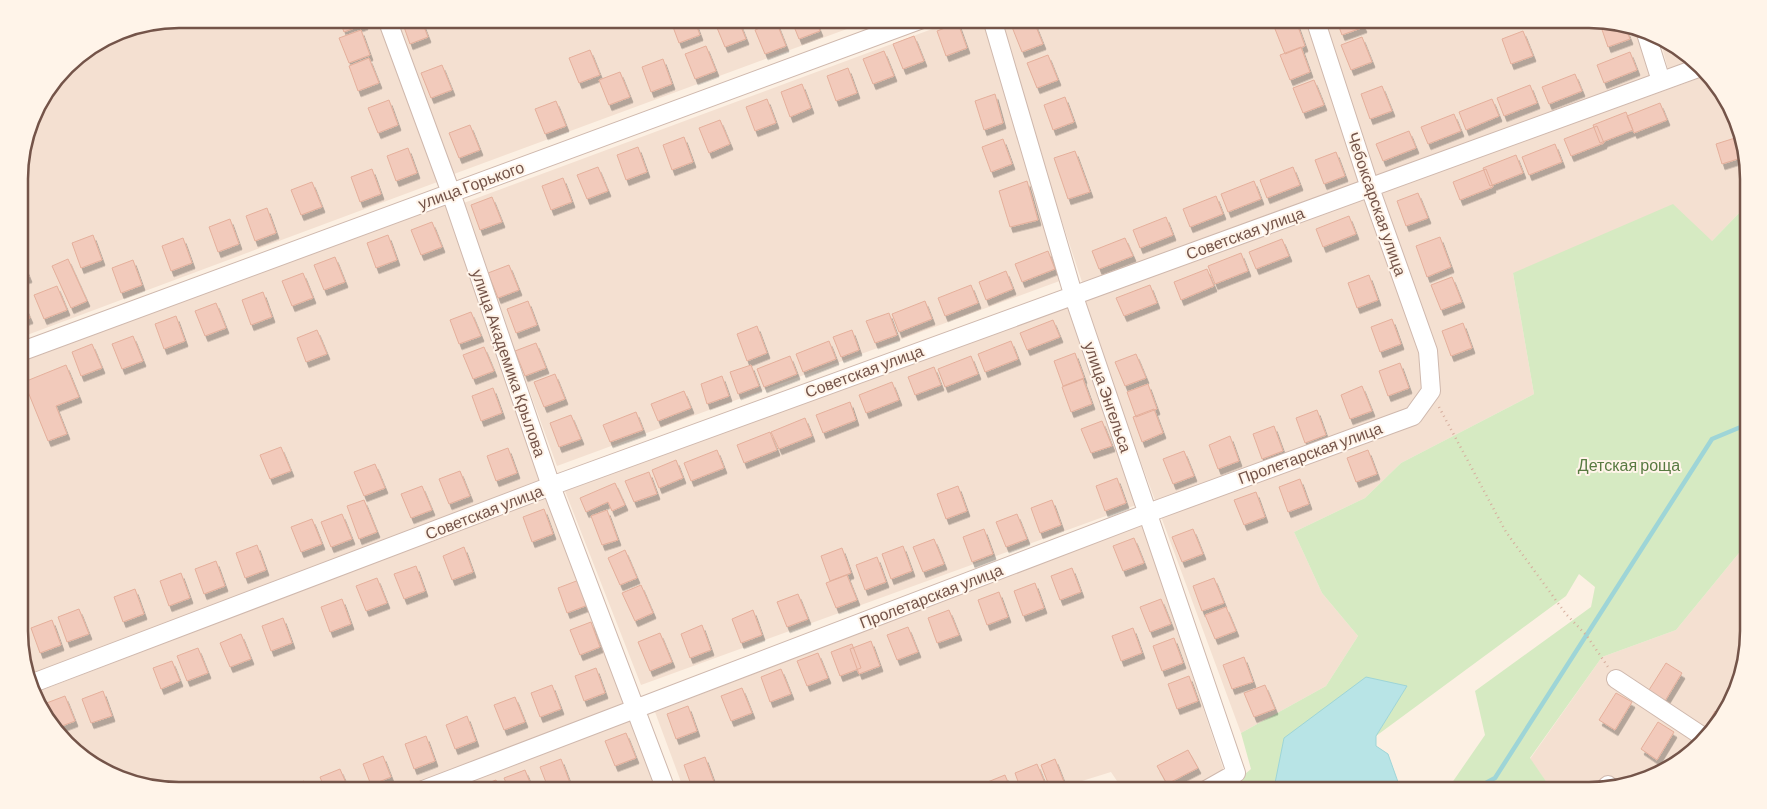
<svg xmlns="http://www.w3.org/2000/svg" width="1767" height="809" viewBox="0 0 1767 809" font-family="Barlow,sans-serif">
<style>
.residential{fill:#f4e0d1}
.green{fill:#d6eac2}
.water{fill:#b8e4e6;stroke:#9ed5d7}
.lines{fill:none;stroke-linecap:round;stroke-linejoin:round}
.stream{stroke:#9ed5d7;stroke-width:4.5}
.building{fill:#f2cabb;stroke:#e4af9b;filter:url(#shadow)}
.minor-casing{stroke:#cfb8ad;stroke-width:20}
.path{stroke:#d6ae9e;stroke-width:2.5;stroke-dasharray:1 4;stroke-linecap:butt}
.minor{stroke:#fff;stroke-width:18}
.labels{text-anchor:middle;stroke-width:4;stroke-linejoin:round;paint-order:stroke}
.street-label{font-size:16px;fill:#745449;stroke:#fff4e9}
.park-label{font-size:16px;fill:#587a41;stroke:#fff4e9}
.rim{fill:none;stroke:#745449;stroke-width:2.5}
</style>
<defs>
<filter id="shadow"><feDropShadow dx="3" dy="5.5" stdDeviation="0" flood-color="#0004"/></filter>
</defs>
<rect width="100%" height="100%" fill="#fcf0e3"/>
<path class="residential" d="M 178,19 L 382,19 L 440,181 L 19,338 L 19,168 L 35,108 L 73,59 L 118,31 Z
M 397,19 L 874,19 L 454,174 Z
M 959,19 L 983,19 L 1065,279 L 557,466 L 461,204 Z
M 995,19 L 1305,19 L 1361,185 L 1083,285 Z
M 1318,19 L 1589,19 L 1635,28 L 1652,80 L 1371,182 Z
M 1660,39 L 1694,65 L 1669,73 Z
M 1708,75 L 1715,81 L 1747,158 L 1747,205 L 1712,241 L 1513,273 L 1534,394 L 1401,463 L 1365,498 L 1294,532 L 1322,593 L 1358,636 L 1326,686 L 1241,733 L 1081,300 Z
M 447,201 L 546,484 L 31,677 L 20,650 L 20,359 Z
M 1067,305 L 1136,505 L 641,685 L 565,491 Z
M 548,496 L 659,790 L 178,790 L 117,778 L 52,728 L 37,692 Z
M 1142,524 L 1224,771 L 1193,790 L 1123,790 L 1111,772 L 1053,790 L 684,790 L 655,712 Z
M 1748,542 L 1748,631 L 1736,692 L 1715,728 L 1678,763 L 1599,790 L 1552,790 L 1530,759 L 1602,657 L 1676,630 Z"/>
<path class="green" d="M 1673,204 L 1712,241 L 1747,205 L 1748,542 L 1676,630 L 1602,657 L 1530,758 L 1552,790 L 1447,790 L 1485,735 L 1475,691 L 1591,607 L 1595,587 L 1579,574 L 1566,596 L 1376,736 L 1407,686 L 1275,783 L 1278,790 L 1226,790 L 1251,769 L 1241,733 L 1326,686 L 1358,636 L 1322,593 L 1294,532 L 1365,498 L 1401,463 L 1534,394 L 1513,273 Z"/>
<path class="water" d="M 1366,677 L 1407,686 L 1376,736 L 1376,746 L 1388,754 L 1398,782 L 1396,790 L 1278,790 L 1275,783 L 1284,738 Z"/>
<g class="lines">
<path class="stream" d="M 1473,790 L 1495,778 L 1712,439 L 1748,424"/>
</g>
<path class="building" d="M 339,19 L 363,19 L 365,24 L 344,32 Z
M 417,19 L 421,19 L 428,37 L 410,44 L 403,24 Z
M 670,19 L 694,19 L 700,35 L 679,43 Z
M 725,19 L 738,19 L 746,39 L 725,47 L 715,23 Z
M 791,19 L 815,19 L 820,31 L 799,39 Z
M 1033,19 L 1043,44 L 1022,52 L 1012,27 Z
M 1271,19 L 1290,19 L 1274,25 Z
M 1336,19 L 1360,19 L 1364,27 L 1342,35 Z
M 776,21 L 786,46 L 765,54 L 755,30 Z
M 1296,21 L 1305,46 L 1285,54 L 1275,29 Z
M 1599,21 L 1625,26 L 1630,39 L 1608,47 Z
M 958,23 L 967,48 L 946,56 L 937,31 Z
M 361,30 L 370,55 L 349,63 L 339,38 Z
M 1523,31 L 1533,56 L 1511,64 L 1502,39 Z
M 914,36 L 924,61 L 903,69 L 893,44 Z
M 1362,37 L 1372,62 L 1351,70 L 1341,45 Z
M 706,46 L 716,71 L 695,79 L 685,54 Z
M 1301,47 L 1310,72 L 1290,80 L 1280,55 Z
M 590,50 L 600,75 L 579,83 L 569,58 Z
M 884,51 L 894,76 L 873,84 L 863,59 Z
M 1630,52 L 1637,70 L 1604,83 L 1597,65 Z
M 1048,55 L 1058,80 L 1037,88 L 1027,63 Z
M 369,58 L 379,83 L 358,91 L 349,66 Z
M 663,59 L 672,84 L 651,92 L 642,67 Z
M 442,65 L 452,90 L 431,98 L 421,73 Z
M 848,68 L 857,93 L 836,101 L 827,76 Z
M 620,72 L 630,97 L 609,105 L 599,80 Z
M 1575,74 L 1582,91 L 1549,104 L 1542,87 Z
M 1314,80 L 1324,105 L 1303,113 L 1293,88 Z
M 802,84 L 811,108 L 790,117 L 781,92 Z
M 1530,85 L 1537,103 L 1504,116 L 1497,98 Z
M 1382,86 L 1392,111 L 1370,119 L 1361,94 Z
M 995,94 L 1003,123 L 984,130 L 975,101 Z
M 1065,97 L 1074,122 L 1053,130 L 1044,105 Z
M 767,99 L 776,123 L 755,131 L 746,107 Z
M 1492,99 L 1499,116 L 1466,130 L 1459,112 Z
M 389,100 L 398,125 L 378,133 L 368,108 Z
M 556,101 L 566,126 L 545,134 L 535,109 Z
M 1660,103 L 1667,120 L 1634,133 L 1627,116 Z
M 1626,112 L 1633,130 L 1600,143 L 1593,125 Z
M 1454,114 L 1461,131 L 1428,144 L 1421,127 Z
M 720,120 L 730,144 L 709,153 L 699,128 Z
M 470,125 L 480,150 L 459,158 L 449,133 Z
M 1597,126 L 1604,143 L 1571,156 L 1564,139 Z
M 1409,131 L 1416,148 L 1383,161 L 1376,144 Z
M 684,137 L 693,162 L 672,170 L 663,145 Z
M 1735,138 L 1741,158 L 1722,164 L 1716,144 Z
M 1003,139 L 1012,164 L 991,172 L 982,147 Z
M 1555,144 L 1562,162 L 1529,175 L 1522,157 Z
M 638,147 L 647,172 L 626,180 L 617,155 Z
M 408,148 L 417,173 L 396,181 L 387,156 Z
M 1075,151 L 1090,192 L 1068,199 L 1054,158 Z
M 1336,152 L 1345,176 L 1324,184 L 1315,160 Z
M 1516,155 L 1523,173 L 1490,186 L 1483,168 Z
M 598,167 L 608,191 L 587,199 L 577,175 Z
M 1293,167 L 1300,185 L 1267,198 L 1260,180 Z
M 372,169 L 381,194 L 360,202 L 351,177 Z
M 1486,169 L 1493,187 L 1460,200 L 1453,182 Z
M 563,178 L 572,202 L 551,210 L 542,186 Z
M 1027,181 L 1038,220 L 1010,227 L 999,191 Z
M 1254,181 L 1261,199 L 1228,212 L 1221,194 Z
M 312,182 L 322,207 L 301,215 L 291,190 Z
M 1418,193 L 1428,218 L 1406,226 L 1397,201 Z
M 1216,196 L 1223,214 L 1190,227 L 1183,209 Z
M 492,197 L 502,222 L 480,230 L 471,205 Z
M 267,208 L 276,233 L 255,241 L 246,216 Z
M 1349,216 L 1356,234 L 1323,247 L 1316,229 Z
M 1166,217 L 1173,235 L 1140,248 L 1133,230 Z
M 230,219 L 239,244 L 218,252 L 209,227 Z
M 432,222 L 442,247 L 421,255 L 411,230 Z
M 93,235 L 102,260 L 81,268 L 72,243 Z
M 388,235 L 397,260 L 376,268 L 367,243 Z
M 1440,237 L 1451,267 L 1427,277 L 1416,246 Z
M 183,238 L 192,263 L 171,271 L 162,246 Z
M 1125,238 L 1133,256 L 1099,269 L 1092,251 Z
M 1282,239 L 1289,256 L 1256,269 L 1249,252 Z
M 1048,251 L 1055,269 L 1022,282 L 1015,264 Z
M 19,252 L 29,277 L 19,280 Z
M 1241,253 L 1248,271 L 1215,284 L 1208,266 Z
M 335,257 L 345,282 L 324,290 L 314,265 Z
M 68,259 L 87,301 L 71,308 L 52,266 Z
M 133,260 L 142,285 L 121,293 L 112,268 Z
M 509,265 L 519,290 L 498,298 L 488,273 Z
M 1207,269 L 1214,286 L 1181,300 L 1174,282 Z
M 1006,271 L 1013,289 L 986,300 L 979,282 Z
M 303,273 L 313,298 L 292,306 L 282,281 Z
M 1369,275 L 1378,300 L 1357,308 L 1348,283 Z
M 1452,277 L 1462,302 L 1441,310 L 1431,285 Z
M 971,285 L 978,303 L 945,316 L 938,298 Z
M 1150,285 L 1157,303 L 1124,316 L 1116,298 Z
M 57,286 L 67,310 L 44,319 L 34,295 Z
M 263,292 L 272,317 L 251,325 L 242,300 Z
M 19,293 L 30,318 L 19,322 Z
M 528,301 L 537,325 L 516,333 L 507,309 Z
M 925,301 L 932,319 L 899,332 L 892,314 Z
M 216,303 L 226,328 L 205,336 L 195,311 Z
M 471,312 L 481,336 L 459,344 L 450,320 Z
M 889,313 L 897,335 L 875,343 L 866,321 Z
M 176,316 L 185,341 L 164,349 L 155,324 Z
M 1392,319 L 1401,344 L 1380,352 L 1371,327 Z
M 1053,320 L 1060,337 L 1027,350 L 1020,333 Z
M 1463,323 L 1472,348 L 1451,356 L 1442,331 Z
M 757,326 L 767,353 L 747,361 L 737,334 Z
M 317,330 L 327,354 L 306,362 L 297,338 Z
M 852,330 L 859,350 L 841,357 L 833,337 Z
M 133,336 L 143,361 L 122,369 L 112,344 Z
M 829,341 L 836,359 L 803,372 L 796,354 Z
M 1011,341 L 1018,359 L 985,372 L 978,354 Z
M 536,343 L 546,368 L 525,376 L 515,351 Z
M 92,344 L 102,368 L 81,376 L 72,352 Z
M 484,347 L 494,371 L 473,379 L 463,355 Z
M 1075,353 L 1084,378 L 1063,386 L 1054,361 Z
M 1136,354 L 1146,378 L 1125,386 L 1115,362 Z
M 790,356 L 797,374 L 764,387 L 757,369 Z
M 971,356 L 978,374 L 945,387 L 938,369 Z
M 1400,363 L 1409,388 L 1388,396 L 1379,371 Z
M 66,365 L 79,397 L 56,406 L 67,434 L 48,441 L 24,382 Z
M 751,365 L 759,386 L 738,394 L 730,372 Z
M 934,367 L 941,385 L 915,395 L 908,377 Z
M 555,374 L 565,399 L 544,407 L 534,382 Z
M 722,376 L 729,396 L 707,404 L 701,384 Z
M 1083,379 L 1092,404 L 1071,412 L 1062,387 Z
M 892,382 L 899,400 L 866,413 L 859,395 Z
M 1148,384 L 1157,409 L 1136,417 L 1127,392 Z
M 1362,386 L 1372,411 L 1350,419 L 1341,395 Z
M 493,388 L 502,413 L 481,421 L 472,396 Z
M 684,391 L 691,408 L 658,421 L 651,404 Z
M 850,402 L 856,420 L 823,433 L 816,415 Z
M 1154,409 L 1163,433 L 1142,442 L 1133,417 Z
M 1317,410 L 1326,435 L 1305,443 L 1296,418 Z
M 636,412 L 643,430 L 610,442 L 603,425 Z
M 571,415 L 581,439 L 559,447 L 550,423 Z
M 805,418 L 812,436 L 779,449 L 771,432 Z
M 1102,421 L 1112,446 L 1091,453 L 1081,429 Z
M 1274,426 L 1283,451 L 1262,459 L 1253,434 Z
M 770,432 L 777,450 L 744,463 L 737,445 Z
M 1230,436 L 1239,461 L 1218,469 L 1209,445 Z
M 281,447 L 291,471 L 270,479 L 260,455 Z
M 508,448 L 517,473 L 496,481 L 487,456 Z
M 717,450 L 724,468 L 691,481 L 684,463 Z
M 1368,450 L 1377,474 L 1356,482 L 1347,458 Z
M 1184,451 L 1194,476 L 1173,484 L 1163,459 Z
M 676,460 L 683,478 L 659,488 L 652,470 Z
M 375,464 L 385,488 L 364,496 L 354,472 Z
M 460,471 L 470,496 L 449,504 L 439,479 Z
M 649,472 L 657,494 L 634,502 L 625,481 Z
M 1117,478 L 1126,503 L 1105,511 L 1096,486 Z
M 1300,479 L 1309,504 L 1288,512 L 1279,487 Z
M 615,483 L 625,505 L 612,511 L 608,502 L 586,512 L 580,498 Z
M 422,486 L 432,510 L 411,518 L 401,494 Z
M 958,486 L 967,511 L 946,519 L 937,494 Z
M 1256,492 L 1265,517 L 1244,525 L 1234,500 Z
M 364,500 L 377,532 L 359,539 L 347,506 Z
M 1052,500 L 1061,525 L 1040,533 L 1031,508 Z
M 544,509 L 553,534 L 532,542 L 523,517 Z
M 607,510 L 618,540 L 602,545 L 591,516 Z
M 342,514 L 352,539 L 331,547 L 321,522 Z
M 1017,514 L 1027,539 L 1006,547 L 996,522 Z
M 312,519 L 322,544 L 301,552 L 291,527 Z
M 984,529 L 993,554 L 972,562 L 963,537 Z
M 1193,529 L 1203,554 L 1182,562 L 1172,537 Z
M 1134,538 L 1144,563 L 1123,571 L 1113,546 Z
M 934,539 L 944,564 L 923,572 L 913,547 Z
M 257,545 L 266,570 L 245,578 L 236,553 Z
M 903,546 L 912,571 L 891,579 L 882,554 Z
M 464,547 L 473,572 L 452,580 L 443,556 Z
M 842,548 L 851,573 L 830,581 L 821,556 Z
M 625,550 L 637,578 L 620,585 L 608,558 Z
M 877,557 L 886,582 L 865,590 L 856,565 Z
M 216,561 L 225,586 L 204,594 L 195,569 Z
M 416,566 L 425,591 L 404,599 L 394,574 Z
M 1072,568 L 1081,592 L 1060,600 L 1051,576 Z
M 181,573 L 190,598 L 169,606 L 160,581 Z
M 847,575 L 857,600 L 836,608 L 826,583 Z
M 377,578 L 387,603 L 366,611 L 356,586 Z
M 1214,578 L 1224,603 L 1202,611 L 1193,586 Z
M 579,580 L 588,605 L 567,613 L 558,588 Z
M 1035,583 L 1044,608 L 1023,616 L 1014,591 Z
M 641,585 L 653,613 L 635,621 L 622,593 Z
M 135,589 L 144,614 L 123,622 L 114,597 Z
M 999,592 L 1008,617 L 987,625 L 978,600 Z
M 798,594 L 808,619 L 787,627 L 777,602 Z
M 342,599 L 351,624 L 330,632 L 321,607 Z
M 1161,599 L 1171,624 L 1150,632 L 1140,607 Z
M 1226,607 L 1236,631 L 1215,639 L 1205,615 Z
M 79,609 L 89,634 L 67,642 L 58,617 Z
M 753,610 L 762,635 L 741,643 L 732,619 Z
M 949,610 L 959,635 L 937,643 L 928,618 Z
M 283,618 L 292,643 L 271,651 L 262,626 Z
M 52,620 L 61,645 L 40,653 L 31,628 Z
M 591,622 L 600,647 L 580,655 L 570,630 Z
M 702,625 L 711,650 L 690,658 L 681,634 Z
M 908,627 L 918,652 L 897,660 L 887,635 Z
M 1133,628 L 1142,653 L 1121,661 L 1112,636 Z
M 660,633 L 672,662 L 650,671 L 638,642 Z
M 241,634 L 251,659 L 230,667 L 220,643 Z
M 1174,638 L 1183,663 L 1162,671 L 1153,646 Z
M 871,641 L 880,666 L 859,674 L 850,649 Z
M 852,644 L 861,668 L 840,676 L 831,652 Z
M 198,648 L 208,673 L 187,681 L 177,656 Z
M 818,653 L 828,678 L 807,686 L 797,661 Z
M 1244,657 L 1253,682 L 1232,689 L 1223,665 Z
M 172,661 L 180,681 L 161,689 L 153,668 Z
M 1666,663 L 1682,673 L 1665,701 L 1649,690 Z
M 596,668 L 605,693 L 584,701 L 575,676 Z
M 781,669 L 791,694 L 770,702 L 761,677 Z
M 1189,676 L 1198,701 L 1177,709 L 1168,684 Z
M 552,685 L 561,709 L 540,717 L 531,693 Z
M 1265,685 L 1275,709 L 1254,717 L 1244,693 Z
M 742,688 L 752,713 L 731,721 L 721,696 Z
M 103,691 L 112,716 L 91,723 L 82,699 Z
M 1616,693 L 1632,702 L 1615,730 L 1599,720 Z
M 65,696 L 75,721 L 54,729 L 44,704 Z
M 515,697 L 525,722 L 504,730 L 494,705 Z
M 688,706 L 697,731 L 676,739 L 667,714 Z
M 1715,711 L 1722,716 L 1711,732 L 1706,728 Z
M 467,716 L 476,741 L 455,749 L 446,725 Z
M 1658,722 L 1674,732 L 1657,760 L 1641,749 Z
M 626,733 L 636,758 L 615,766 L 605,741 Z
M 426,736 L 435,761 L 414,769 L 405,744 Z
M 1188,750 L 1198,768 L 1167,784 L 1157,766 Z
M 383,756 L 391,777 L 371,785 L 363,764 Z
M 705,757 L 714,782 L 693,790 L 684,765 Z
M 561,759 L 570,783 L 549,790 L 540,767 Z
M 1055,759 L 1064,782 L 1050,788 L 1041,765 Z
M 1037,764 L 1047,788 L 1021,790 L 1015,773 Z
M 340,769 L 349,790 L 325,790 L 320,777 Z
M 525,770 L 533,790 L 509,790 L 504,778 Z
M 1005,775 L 1011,790 L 987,790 L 985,783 Z
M 496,780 L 500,790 L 476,790 L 475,788 Z
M 304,781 L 308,790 L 284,790 L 283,789 Z
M 971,783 L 973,790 L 953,790 Z"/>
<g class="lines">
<defs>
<path id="minor" d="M 387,19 L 451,193 L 551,486 L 666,790
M 992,19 L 1073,294 L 1236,773 L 1206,790
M 1645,30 L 1661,81
M 20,352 L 922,19
M 1616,679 L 1705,738
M 33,683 L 551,486 L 1698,68
M 1606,787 L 1608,785
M 423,790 L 1148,513 L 1413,416 L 1431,391 L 1428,351 L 1370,188 L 1315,19"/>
</defs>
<use href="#minor" class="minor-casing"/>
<path class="path" d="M 1439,407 L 1506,532 L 1566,614 L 1587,636 L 1608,667"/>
<use href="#minor" class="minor"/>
</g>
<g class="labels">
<g class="street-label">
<text transform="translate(471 185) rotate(-20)" y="6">улица Горького</text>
<text transform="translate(1377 204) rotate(71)" y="6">Чебоксарская улица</text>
<text transform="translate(1245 233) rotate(-20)" y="6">Советская улица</text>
<text transform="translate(509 363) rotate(71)" y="6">улица Академика Крылова</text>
<text transform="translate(864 371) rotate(-20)" y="6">Советская улица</text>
<text transform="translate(1108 397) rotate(71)" y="6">улица Энгельса</text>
<text transform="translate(1310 453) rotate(-20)" y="6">Пролетарская улица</text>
<text transform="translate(484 512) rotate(-21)" y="6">Советская улица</text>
<text transform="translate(931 596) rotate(-21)" y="6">Пролетарская улица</text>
</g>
<g class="park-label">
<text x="1629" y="471">Детская роща</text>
</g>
</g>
<path d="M0 0H1767V809H0ZM179 28H1589A151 151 0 0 1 1740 179V631A151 151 0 0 1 1589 782H179A151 151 0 0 1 28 631V179A151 151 0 0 1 179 28Z" fill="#fff4e9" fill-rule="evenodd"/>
<path class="rim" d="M179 28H1589A151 151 0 0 1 1740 179V631A151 151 0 0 1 1589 782H179A151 151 0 0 1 28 631V179A151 151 0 0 1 179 28Z"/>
</svg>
